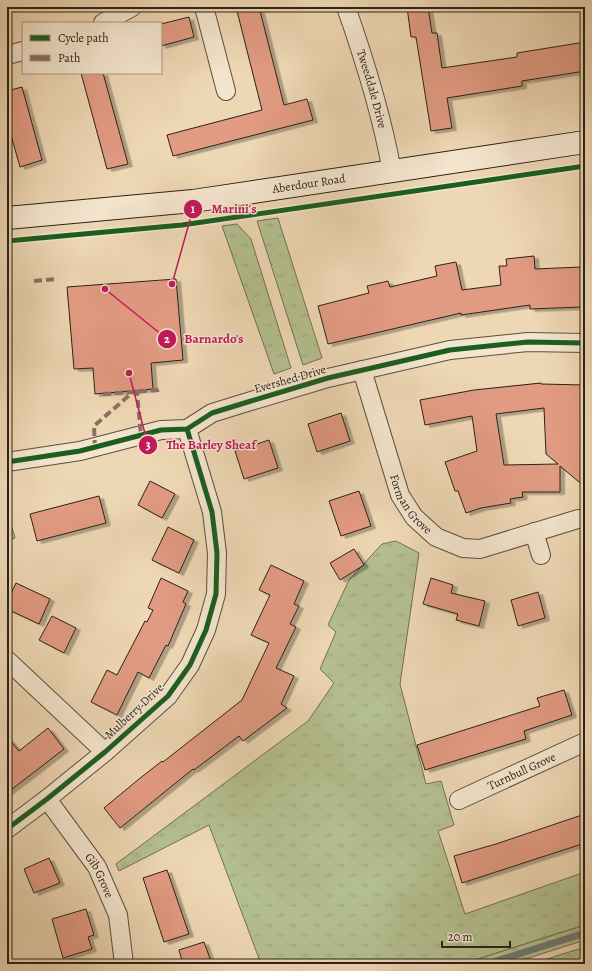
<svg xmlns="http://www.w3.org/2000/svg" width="592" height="971" viewBox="0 0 592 971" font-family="Alegreya,serif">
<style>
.grass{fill:url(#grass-tufts);stroke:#707054}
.forest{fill:url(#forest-crowns);stroke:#707054}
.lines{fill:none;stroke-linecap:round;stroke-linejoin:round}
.stream{stroke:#6e7c75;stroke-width:7}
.building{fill:#e29b83;stroke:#2b2219;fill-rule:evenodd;filter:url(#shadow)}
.street-casing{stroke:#5c4f40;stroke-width:20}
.secondary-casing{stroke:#2b2219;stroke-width:24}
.street{stroke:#f4e5ce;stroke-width:18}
.secondary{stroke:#f4e5ce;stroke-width:22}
.quiet{stroke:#8d6e63;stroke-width:4;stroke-dasharray:8 4;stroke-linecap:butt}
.cycleway-casing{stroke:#f4e5ce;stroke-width:8}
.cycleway{stroke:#1b5e20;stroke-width:5}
.labels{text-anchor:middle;stroke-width:3;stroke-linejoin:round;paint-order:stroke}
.street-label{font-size:12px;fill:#2b2219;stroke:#f4e5ce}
.leader{fill:none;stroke:#c2185b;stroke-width:1.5}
.callout-dot{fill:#c2185b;stroke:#f4e5ce;stroke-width:1.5}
.mark-label{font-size:12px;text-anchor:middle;font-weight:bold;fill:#fff}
.callout-label{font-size:13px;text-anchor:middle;font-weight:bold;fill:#c2185b;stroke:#f4e5ce;stroke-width:3;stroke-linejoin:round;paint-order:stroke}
</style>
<defs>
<pattern id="grass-tufts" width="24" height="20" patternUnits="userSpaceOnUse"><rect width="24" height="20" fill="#b4bf90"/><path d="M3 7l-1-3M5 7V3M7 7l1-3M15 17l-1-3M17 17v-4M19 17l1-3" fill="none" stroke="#9ba47c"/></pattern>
<pattern id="forest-crowns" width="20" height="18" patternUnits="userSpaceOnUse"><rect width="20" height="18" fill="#b4bf90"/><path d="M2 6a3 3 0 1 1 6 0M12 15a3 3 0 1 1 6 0" fill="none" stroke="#9ba47c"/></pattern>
<filter id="shadow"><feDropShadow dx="4.5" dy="2.5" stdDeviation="0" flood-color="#0004"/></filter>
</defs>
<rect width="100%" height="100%" fill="#eed7b4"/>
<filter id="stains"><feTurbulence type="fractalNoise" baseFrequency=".005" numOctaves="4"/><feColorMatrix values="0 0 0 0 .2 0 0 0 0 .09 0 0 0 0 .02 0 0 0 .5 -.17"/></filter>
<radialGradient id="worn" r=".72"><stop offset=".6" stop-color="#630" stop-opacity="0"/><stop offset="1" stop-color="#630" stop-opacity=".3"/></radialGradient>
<path class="grass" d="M 278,218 L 322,358 L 303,365 L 257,221 Z
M 237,224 L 251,239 L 291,368 L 274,374 L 222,226 Z
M 7,511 L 15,538 L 7,540 Z
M 396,541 L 419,553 L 400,684 L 426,784 L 441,781 L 454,825 L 438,831 L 465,914 L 585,872 L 585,925 L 462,964 L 261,964 L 209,825 L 119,871 L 116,864 L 308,721 L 334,683 L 320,669 L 336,632 L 328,625 L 349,580 L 382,544 Z
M 585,947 L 585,963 L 531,964 Z"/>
<path class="forest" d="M 585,925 L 585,940 L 510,964 L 462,964 Z"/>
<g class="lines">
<path class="stream" d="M 487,964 L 585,933"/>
</g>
<path class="building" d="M 236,7 L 259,7 L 284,105 L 307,99 L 313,120 L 173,156 L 167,135 L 262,110 Z
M 407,7 L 428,7 L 432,33 L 437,33 L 442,68 L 517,57 L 517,53 L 585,42 L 585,71 L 522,81 L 522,86 L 447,98 L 452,128 L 431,131 L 416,37 L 411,37 Z
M 189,17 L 194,37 L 161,46 L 161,24 Z
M 81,73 L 103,73 L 128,164 L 107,169 Z
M 22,87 L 42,160 L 20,167 L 7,121 L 7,91 Z
M 534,256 L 535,269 L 581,267 L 582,307 L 530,309 L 530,305 L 461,315 L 461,313 L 328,344 L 318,306 L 369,293 L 367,286 L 388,281 L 390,287 L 437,276 L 435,266 L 456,262 L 462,290 L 501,285 L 499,266 L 507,266 L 506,259 Z
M 176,279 L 183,360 L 151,363 L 153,389 L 95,394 L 93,368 L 74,369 L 67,287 Z
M 541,383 L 541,384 L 585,385 L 585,487 L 560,466 L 560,492 L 522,492 L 523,497 L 510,499 L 511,503 L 481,508 L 466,513 L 458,491 L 455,491 L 445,462 L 477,451 L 472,416 L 425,425 L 420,400 L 474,390 ZM 544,408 L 546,454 L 558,464 L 504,465 L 496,414 Z
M 341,413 L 350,441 L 317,452 L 308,424 Z
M 269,440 L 278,468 L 244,479 L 235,451 Z
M 150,481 L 175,494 L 162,518 L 138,505 Z
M 359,491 L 371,526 L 341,536 L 329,501 Z
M 99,496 L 106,523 L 37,541 L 30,514 Z
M 168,527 L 194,540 L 179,573 L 152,560 Z
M 354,549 L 364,565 L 340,580 L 330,563 Z
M 271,565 L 304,581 L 294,604 L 299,606 L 290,624 L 296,627 L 276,668 L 294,676 L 281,704 L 287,708 L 243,741 L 239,736 L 194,770 L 193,769 L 120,828 L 104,808 L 139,779 L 162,761 L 163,762 L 242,700 L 269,643 L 251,635 L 270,595 L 259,590 Z
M 161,578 L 188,591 L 183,602 L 186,604 L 168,646 L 166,645 L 149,678 L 138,672 L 117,715 L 91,702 L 107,670 L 117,675 L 145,621 L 147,622 L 153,610 L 148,608 Z
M 431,578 L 453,585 L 451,593 L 485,601 L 479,626 L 456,620 L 458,614 L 423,604 Z
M 16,583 L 50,599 L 39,624 L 7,609 L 7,602 Z
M 538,592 L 545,618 L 518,626 L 511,600 Z
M 52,616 L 76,628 L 64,653 L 39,640 Z
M 564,690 L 572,715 L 524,731 L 526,739 L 425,770 L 417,745 L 540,706 L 537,698 Z
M 48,728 L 64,749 L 7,793 L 7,737 L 19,751 Z
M 585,814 L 585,843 L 462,883 L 454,856 L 496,844 Z
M 49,858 L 60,883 L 34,893 L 24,869 Z
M 167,870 L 189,934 L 164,942 L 143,878 Z
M 86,909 L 94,935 L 88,937 L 92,949 L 63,958 L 52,919 Z
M 204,942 L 212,964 L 183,964 L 179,950 Z"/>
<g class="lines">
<defs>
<g id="street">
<path d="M 204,7 L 226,91"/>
<path id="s1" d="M 346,7 C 365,61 382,115 392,172"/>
<path d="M 103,23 L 132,7"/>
<path d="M 7,55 L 23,51"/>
<path id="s2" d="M 362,370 L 400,495 L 414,517 L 436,537 L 463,548 L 480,549 L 578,519"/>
<path d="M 7,462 L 80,451 L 161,430 L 187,429 L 212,413 L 251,401 L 328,378 L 450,350 L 528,342 L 585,343"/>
<path d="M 534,532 L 541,555"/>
<path d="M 7,660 L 105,752"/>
<path id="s3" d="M 47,799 L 97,867 L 118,915 L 124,964"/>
<path id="s4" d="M 459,800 L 585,742"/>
<path d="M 7,829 L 47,799 L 105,752 L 168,696 L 190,665 L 206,630 L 216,594 L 217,553 L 212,512 L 187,429"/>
</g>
<g id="secondary">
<path id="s5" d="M 7,218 L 193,201 L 585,142"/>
</g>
</defs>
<use href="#street" class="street-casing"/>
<use href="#secondary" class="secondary-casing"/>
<use href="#street" class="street"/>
<use href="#secondary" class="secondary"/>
<path class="quiet" d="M 34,281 L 56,279
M 133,391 L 137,392 L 141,435
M 103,394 L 158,390 L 162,388
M 95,448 L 94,426 L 133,392"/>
<defs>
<path id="cycleway" d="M 7,241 L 182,225 L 585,166
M 7,462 L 80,451 L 161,430 L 187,429 L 212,413 L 251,401 L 328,378 L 450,350 L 528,342 L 585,343
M 7,829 L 47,799 L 105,752 L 168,696 L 190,665 L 206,630 L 216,594 L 217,553 L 212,512 L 187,429"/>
</defs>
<use href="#cycleway" class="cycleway-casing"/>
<use href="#cycleway" class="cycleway"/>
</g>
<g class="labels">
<g class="street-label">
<text dy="4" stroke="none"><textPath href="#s1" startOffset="86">Tweeddale Drive</textPath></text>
<text dy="4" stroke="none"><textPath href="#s5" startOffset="304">Aberdour Road</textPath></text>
<text transform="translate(290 379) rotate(-16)" y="4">Evershed Drive</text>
<text dy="4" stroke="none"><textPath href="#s2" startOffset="144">Forman Grove</textPath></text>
<text transform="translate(134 711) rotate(-43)" y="4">Mulberry Drive</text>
<text dy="4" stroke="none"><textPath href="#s4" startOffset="69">Turnbull Grove</textPath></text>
<text dy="4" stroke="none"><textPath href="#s3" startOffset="93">Gib Grove</textPath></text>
</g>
</g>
<path class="leader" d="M172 284L193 209M105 289L167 339M129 373L148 445"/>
<g class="callout-dot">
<circle cx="172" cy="284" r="4"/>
<circle cx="105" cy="289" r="4"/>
<circle cx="129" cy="373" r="4"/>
<circle cx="193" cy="209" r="10"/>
<circle cx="167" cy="339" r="10"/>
<circle cx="148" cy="445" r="10"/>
</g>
<g class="mark-label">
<text x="193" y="213">1</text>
<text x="167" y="343">2</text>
<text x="148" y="449">3</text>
</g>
<g class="callout-label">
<text x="234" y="213">Marini's</text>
<text x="214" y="343">Barnardo's</text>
<text x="211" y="449">The Barley Sheaf</text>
</g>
<rect width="592" height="971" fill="none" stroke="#eed7b4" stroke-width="24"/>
<rect x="8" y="8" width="576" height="955" fill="none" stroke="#2b2219" stroke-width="2"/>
<rect x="12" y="12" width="568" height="947" fill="none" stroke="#2b2219"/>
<rect x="22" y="22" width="140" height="52" fill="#f4e5ce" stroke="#a49786"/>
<rect x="30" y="35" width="20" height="6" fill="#1b5e20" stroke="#a49786"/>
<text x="58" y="42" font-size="12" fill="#2b2219">Cycle path</text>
<rect x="30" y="55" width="20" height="6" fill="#8d6e63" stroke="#a49786"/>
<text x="58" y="62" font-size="12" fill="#2b2219">Path</text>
<path d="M442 941v6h68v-6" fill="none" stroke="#2b2219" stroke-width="2"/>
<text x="448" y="941" font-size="12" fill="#2b2219" stroke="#f4e5ce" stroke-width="3" paint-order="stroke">20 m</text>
<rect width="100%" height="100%" filter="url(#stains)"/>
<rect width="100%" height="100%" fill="url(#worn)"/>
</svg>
